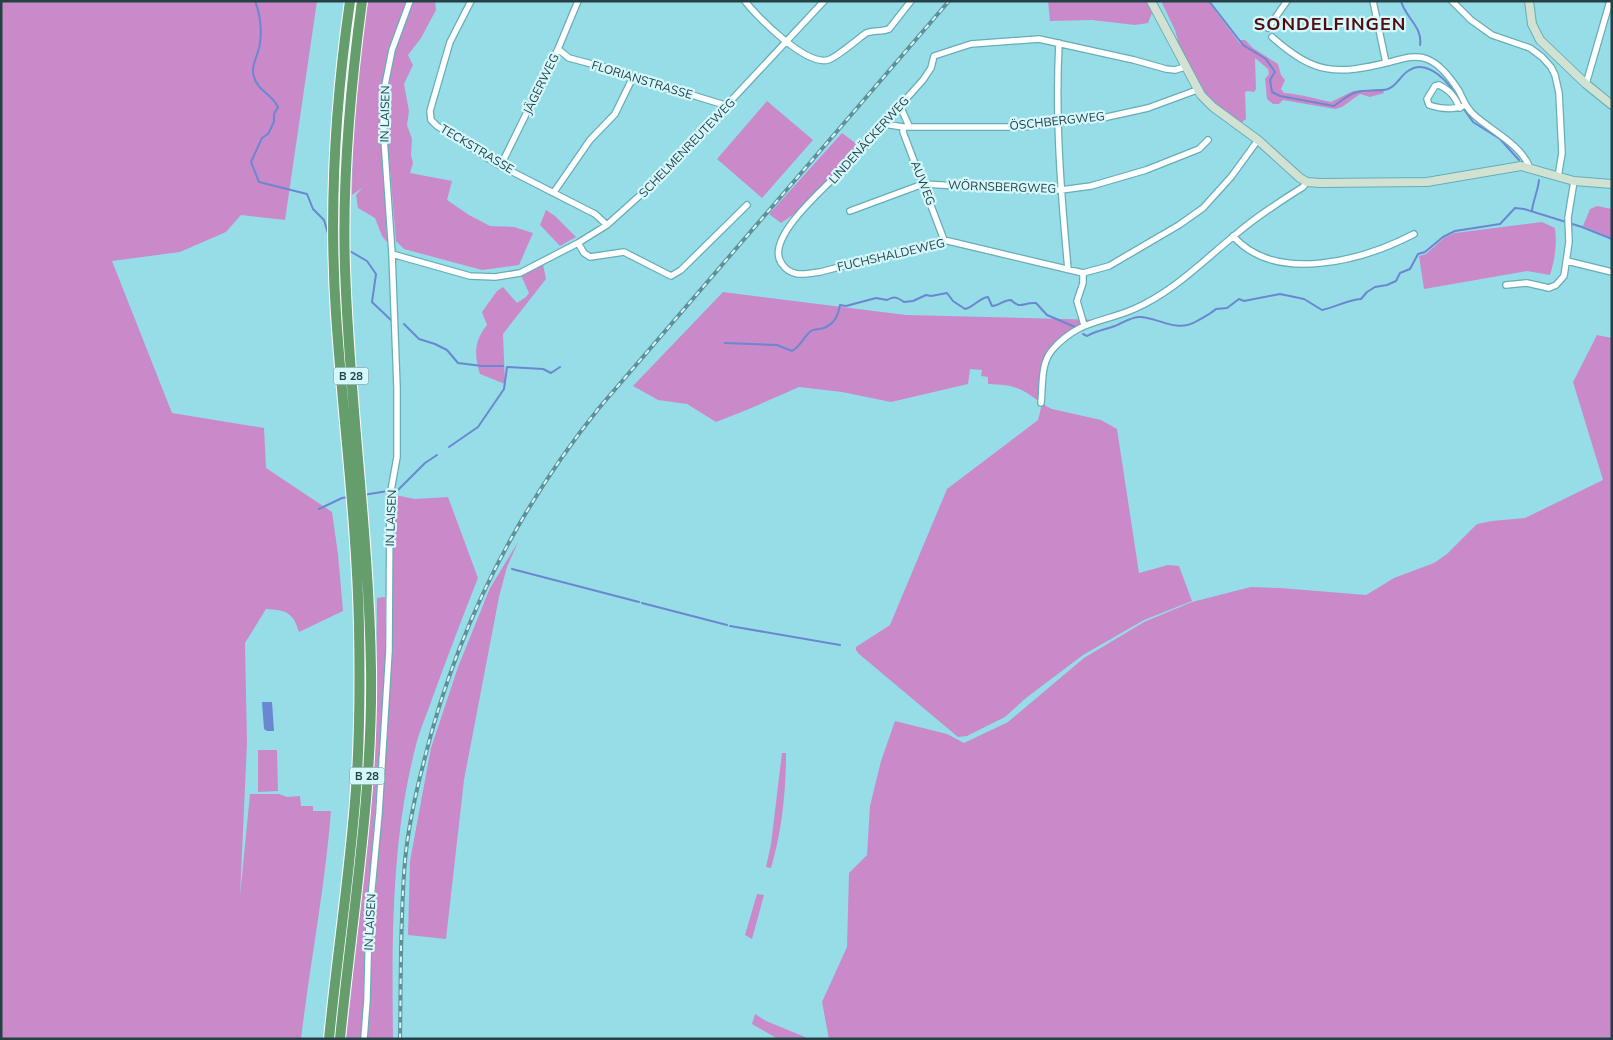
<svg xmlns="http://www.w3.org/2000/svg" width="1613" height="1040" viewBox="0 0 1613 1040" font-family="Mulish,sans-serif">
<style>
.green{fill:#ca8ac9}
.water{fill:#6b87d1}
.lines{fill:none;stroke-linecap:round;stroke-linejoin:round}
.stream{stroke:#6b87d1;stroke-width:2}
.street-casing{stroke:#66adb7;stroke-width:8}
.secondary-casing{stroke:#66adb7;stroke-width:10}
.highway-casing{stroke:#fff;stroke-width:12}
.street{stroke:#fff;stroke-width:5.5}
.secondary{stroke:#d1e2d3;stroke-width:8}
.highway{stroke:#659e6c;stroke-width:10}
.rail-casing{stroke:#5e9098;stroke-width:4}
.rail{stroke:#d5f8fd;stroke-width:2;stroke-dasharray:5.5;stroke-linecap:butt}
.labels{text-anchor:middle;stroke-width:4.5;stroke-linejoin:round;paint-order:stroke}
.shield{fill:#d5f8fd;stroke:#59787d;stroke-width:1}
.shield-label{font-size:11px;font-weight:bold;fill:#244146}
.street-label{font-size:12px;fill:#244146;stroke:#d5f8fd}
.district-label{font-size:18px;font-weight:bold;letter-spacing:1px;fill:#500b0a;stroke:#d5f8fd}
</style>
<rect width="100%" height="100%" fill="#96dde8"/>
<path class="green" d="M 1,1 L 317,1 L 285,220 L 241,215 L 226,232 L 180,252 L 112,261 L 172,413 L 264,428 L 266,468 L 332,512 L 338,554 L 343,611 L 299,632 C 293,612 286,610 266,609 L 245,643 L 247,743 L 240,896 L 250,794 L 279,794 L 287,797 L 300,796 L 301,806 L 313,806 L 313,811 L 331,811 C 325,888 310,963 301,1039 L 1,1039 Z
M 368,1 L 406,1 L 390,49 L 383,85 L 387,242 L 382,236 L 375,218 L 358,208 L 356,195 L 362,188 L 352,195 C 352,131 359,65 368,1 Z
M 413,1 L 435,1 L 436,10 L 421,38 L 408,55 L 413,65 L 404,84 L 409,111 L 407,125 L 412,139 L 411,155 L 413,163 L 410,173 L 452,181 L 447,200 L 469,215 L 490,226 L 514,227 L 533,233 L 519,265 L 482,270 L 404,249 L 396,241 L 386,122 L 389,84 L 395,51 Z
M 1048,1 L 1146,1 L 1152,13 L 1148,23 L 1135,25 L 1092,20 L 1050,21 Z
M 1161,1 L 1208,1 L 1241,45 L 1240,40 L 1245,40 L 1253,48 L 1278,64 L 1281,75 L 1285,80 L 1281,89 L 1284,93 C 1300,94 1316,99 1331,102 L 1353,91 L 1383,89 L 1384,93 L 1370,97 L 1360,94 L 1342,107 L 1335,109 L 1283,100 L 1279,104 L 1273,104 L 1267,99 L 1265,79 L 1269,74 L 1268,69 L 1255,58 L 1256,89 L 1254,92 L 1248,91 L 1245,92 L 1246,119 L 1238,125 L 1213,107 L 1185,67 L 1175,30 Z
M 767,101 L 813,140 L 762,198 L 717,159 Z
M 842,133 L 862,148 C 837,174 812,204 781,223 L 769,214 Z
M 1597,206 L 1612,209 L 1612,238 L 1583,226 L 1590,209 Z
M 546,210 L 555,216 L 576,237 L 560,246 L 540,225 Z
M 1542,222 L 1555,228 C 1557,246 1555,259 1550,275 L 1527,271 L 1424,289 L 1419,256 L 1426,254 L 1444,238 L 1455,233 Z
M 543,264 L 546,279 L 503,334 L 505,384 L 480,374 C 474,355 474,341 487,325 L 482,312 L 497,291 L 503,287 L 517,303 L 526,297 L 529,293 L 520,273 Z
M 723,292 L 906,315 L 1102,320 C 1081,328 1057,342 1047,363 C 1043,375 1043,391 1041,403 C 1020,387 1014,385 988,384 L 988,377 L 981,376 L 982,370 L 970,369 L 968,384 L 891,402 L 842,392 L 799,387 L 749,409 L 716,422 L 687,404 L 658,400 L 633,386 Z
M 1597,335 L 1612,338 L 1612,1039 L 829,1039 L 822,1002 L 847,947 L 849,873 L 867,855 L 870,806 L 881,761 L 895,721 L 947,734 L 964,743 L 1008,722 L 1084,658 L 1144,622 L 1192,602 L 1251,587 L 1280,588 L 1366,595 L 1394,578 L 1434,563 L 1447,554 L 1477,524 L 1492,521 L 1525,518 L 1603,480 L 1573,382 Z
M 1042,404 L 1052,409 L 1101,420 L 1117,429 L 1139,573 L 1168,565 L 1179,566 L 1192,601 L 1144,620 L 1083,655 L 1026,698 L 1005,717 L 967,736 L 958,737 L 859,654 L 856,650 L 856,647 L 890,625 L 947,489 L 1038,420 Z
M 395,495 L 415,499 L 448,497 L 478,578 C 462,618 447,658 432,699 C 427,714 420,729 416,745 C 391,841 392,940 393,1039 L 367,1039 L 390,651 Z
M 518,542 L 507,567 L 499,597 L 464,780 L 446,939 L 408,935 L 410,861 L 431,748 L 458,667 L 490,588 Z
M 385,597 L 385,676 L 365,947 L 362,1039 L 346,1039 L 373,787 L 376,710 L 377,598 Z
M 258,750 L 277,750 L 278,791 L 258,792 Z
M 782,753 L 786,753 C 786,791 782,831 771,868 L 766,867 L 771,844 Z
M 757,894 L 764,895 L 752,939 L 745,935 Z
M 755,1014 L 766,1021 L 805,1037 L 806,1039 L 778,1039 L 752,1024 Z"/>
<path class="water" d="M 262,702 L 272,702 L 274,731 L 267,731 L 264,729 Z"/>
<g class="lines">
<path class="stream" d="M 255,1 C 260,13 262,30 260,43 C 259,54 250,66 254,77 C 258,91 272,94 278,107 L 274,114 L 274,122 L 268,134 L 262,138 L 251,162 L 259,182 L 307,194 L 313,209 L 324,220 L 329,237
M 1209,1 L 1243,45 L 1266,59 L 1275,72 L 1270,80 L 1272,92 L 1280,96 L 1334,106 C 1341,101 1349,94 1357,92 C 1367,89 1378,92 1388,89 C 1397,86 1400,76 1408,71 C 1427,57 1450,83 1458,99
M 1401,1 C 1405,17 1423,27 1420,45
M 1463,108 L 1473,122 L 1500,139 L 1519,160
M 1532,211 C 1533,200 1538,191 1539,180
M 348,250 L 367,261 L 376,274 L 372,302 L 393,322
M 404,324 L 419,339 L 435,344 L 447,350 L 458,363 L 482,366 L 503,366
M 1083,334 L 1087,336 C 1096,331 1103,330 1112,327 C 1122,324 1131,316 1141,317 C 1162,319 1177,333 1197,321 C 1204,317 1209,315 1216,309 L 1227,308 L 1239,299 L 1244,301 L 1280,294 L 1304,299 L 1322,310 C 1336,307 1347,300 1361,299 L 1367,292 L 1375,287 L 1387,285 L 1396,281 L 1400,273 L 1410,269 L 1418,254 L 1425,252 L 1443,237 L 1455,231 L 1500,224 L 1515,208 L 1524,209 L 1582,227 L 1612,239
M 725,343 L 777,345 L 792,351 C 802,345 803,337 811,331 C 816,328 822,330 826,327 C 836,322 838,314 840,305 L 846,306 L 876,298 L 887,300 C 894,296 897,297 904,302 L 913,301 L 926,295 L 931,296 L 947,293 L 953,301 L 965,309 C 974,307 979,298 988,297 L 992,306 C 999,306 1003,300 1011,300 C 1021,310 1023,302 1036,303 L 1047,315 L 1075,327
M 449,447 L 478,427 L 504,389 L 507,367 L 543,369 L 551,373 L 560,367
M 398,490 L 425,463 L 437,455
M 363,495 L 388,491
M 319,509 L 342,498 L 349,497
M 512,569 L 639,602
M 642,603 L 727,625
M 730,626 L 840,645"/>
<defs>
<path id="street" d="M 471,1 L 450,42 L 430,111 L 431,120 L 437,126 L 495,163 L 595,214 L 607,225
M 745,1 C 757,17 806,66 828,60 C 836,58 858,39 866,33 C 874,30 882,32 889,29 L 911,1
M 1373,1 L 1386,63
M 1452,1 L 1471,20 L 1492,35 L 1530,48 L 1542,57 L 1551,67 L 1555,75 L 1559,93 L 1562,153 L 1558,177
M 1268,28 L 1287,1
M 1272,37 C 1315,75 1336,75 1390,62 C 1401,59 1416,54 1427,59 C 1440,64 1452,80 1459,91 C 1463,99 1466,108 1473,114 C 1491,131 1520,143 1530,168
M 1059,43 C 1055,119 1061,194 1068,269
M 558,49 L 569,58 L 622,72 L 633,77 L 728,106
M 1185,67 L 1175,70 L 1166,69 L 1134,60 L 1039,39 L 971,44 L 934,56 L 931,68 L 923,80 C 898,108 872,137 847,165 C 831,183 762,238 782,264 C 792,278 805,274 820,272 L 944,240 L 1083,273 L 1109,266 L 1179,225 L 1203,208 L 1231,177 L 1258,140
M 1586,84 L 1610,1
M 900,106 L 909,126
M 1460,108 C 1454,96 1451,91 1439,85 L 1435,86 L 1427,99 L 1429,105 C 1441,109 1454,110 1466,105
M 884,124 L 903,127 L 1024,127 L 1057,122 L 1098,119 L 1148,108 L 1197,90
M 903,127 L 903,132 L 944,240
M 501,165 L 558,49 L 578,1
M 554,192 L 590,140 L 615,114 L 633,77
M 850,211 L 923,184 L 1030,190 L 1061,190 L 1091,186 L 1146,170 L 1199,149 L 1208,140
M 1233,236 C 1276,285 1364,260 1414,234
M 578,243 L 584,253 L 590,257 L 624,252 L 671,276 L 681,270 L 747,205
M 392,254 L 470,276 L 495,277 L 520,273 L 578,243 L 607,225 L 657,180 L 824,1
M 1567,261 L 1612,272
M 1083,273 L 1083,283 L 1077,301 L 1084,325
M 1506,285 L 1527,283 L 1549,288 L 1556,285 L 1564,276 L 1569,242 L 1568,218 L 1574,181
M 1041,403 C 1043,386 1040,363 1053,349 C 1079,320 1102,323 1134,309 C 1173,292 1202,262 1235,235 C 1256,217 1279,202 1303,187 L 1307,182
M 364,1039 L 367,1000 L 369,920 L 379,813 L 389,651 L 390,496 L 397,457 L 397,387 L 392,254 L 383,124 L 385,85 L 392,50 L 410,1"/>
<path id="secondary" d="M 1151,1 L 1201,95 L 1213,107 L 1258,140 L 1300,178 L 1307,182 L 1320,183 L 1427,182 L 1521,166 L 1574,181 L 1612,184
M 1529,1 L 1532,24 L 1540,40 L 1586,84 L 1612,105"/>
<path id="highway" d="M 329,1039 C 337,956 350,873 356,789 C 360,735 360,681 359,627 C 357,523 343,419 336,314 C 329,210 335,105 350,1
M 340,1039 C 352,916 373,793 371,669 C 369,534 349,401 345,267 C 342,178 350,90 362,1"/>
</defs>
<use href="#street" class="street-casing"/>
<use href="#secondary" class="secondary-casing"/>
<use href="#highway" class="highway-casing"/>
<use href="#street" class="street"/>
<use href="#secondary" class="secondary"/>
<use href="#highway" class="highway"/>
<defs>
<path id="rail" d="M 400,1039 C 401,980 400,920 405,861 C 408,829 415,796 423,765 C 455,633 514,514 599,408 L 949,1"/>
</defs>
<use href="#rail" class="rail-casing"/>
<use href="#rail" class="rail"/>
</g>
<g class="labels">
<g class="shield">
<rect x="333.5" y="367.5" width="35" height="17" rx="4"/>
<rect x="349.5" y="767.5" width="35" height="17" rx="4"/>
</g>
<g class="shield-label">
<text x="351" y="380">B 28</text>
<text x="367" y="780">B 28</text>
</g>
<g class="street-label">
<text transform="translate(642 80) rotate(17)" y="4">FLORIANSTRASSE</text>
<text transform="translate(541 84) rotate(-64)" y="4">JÄGERWEG</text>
<text transform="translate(385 114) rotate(-89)" y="4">IN LAISEN</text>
<text transform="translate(1057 121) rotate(-6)" y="4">ÖSCHBERGWEG</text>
<text transform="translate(869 140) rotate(-48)" y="4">LINDENÄCKERWEG</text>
<text transform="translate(687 148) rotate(-46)" y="4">SCHELMENREUTEWEG</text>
<text transform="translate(477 149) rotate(31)" y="4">TECKSTRASSE</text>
<text transform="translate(923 183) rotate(69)" y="4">AUWEG</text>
<text transform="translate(1002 187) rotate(2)" y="4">WÖRNSBERGWEG</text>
<text transform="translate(891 255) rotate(-13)" y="4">FUCHSHALDEWEG</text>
<text transform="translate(391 518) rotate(-88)" y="4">IN LAISEN</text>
<text transform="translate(370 922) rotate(-87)" y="4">IN LAISEN</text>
</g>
<g class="district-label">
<text x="1330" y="30">SONDELFINGEN</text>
</g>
</g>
<rect width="1613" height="1040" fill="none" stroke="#244146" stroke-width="5"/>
</svg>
